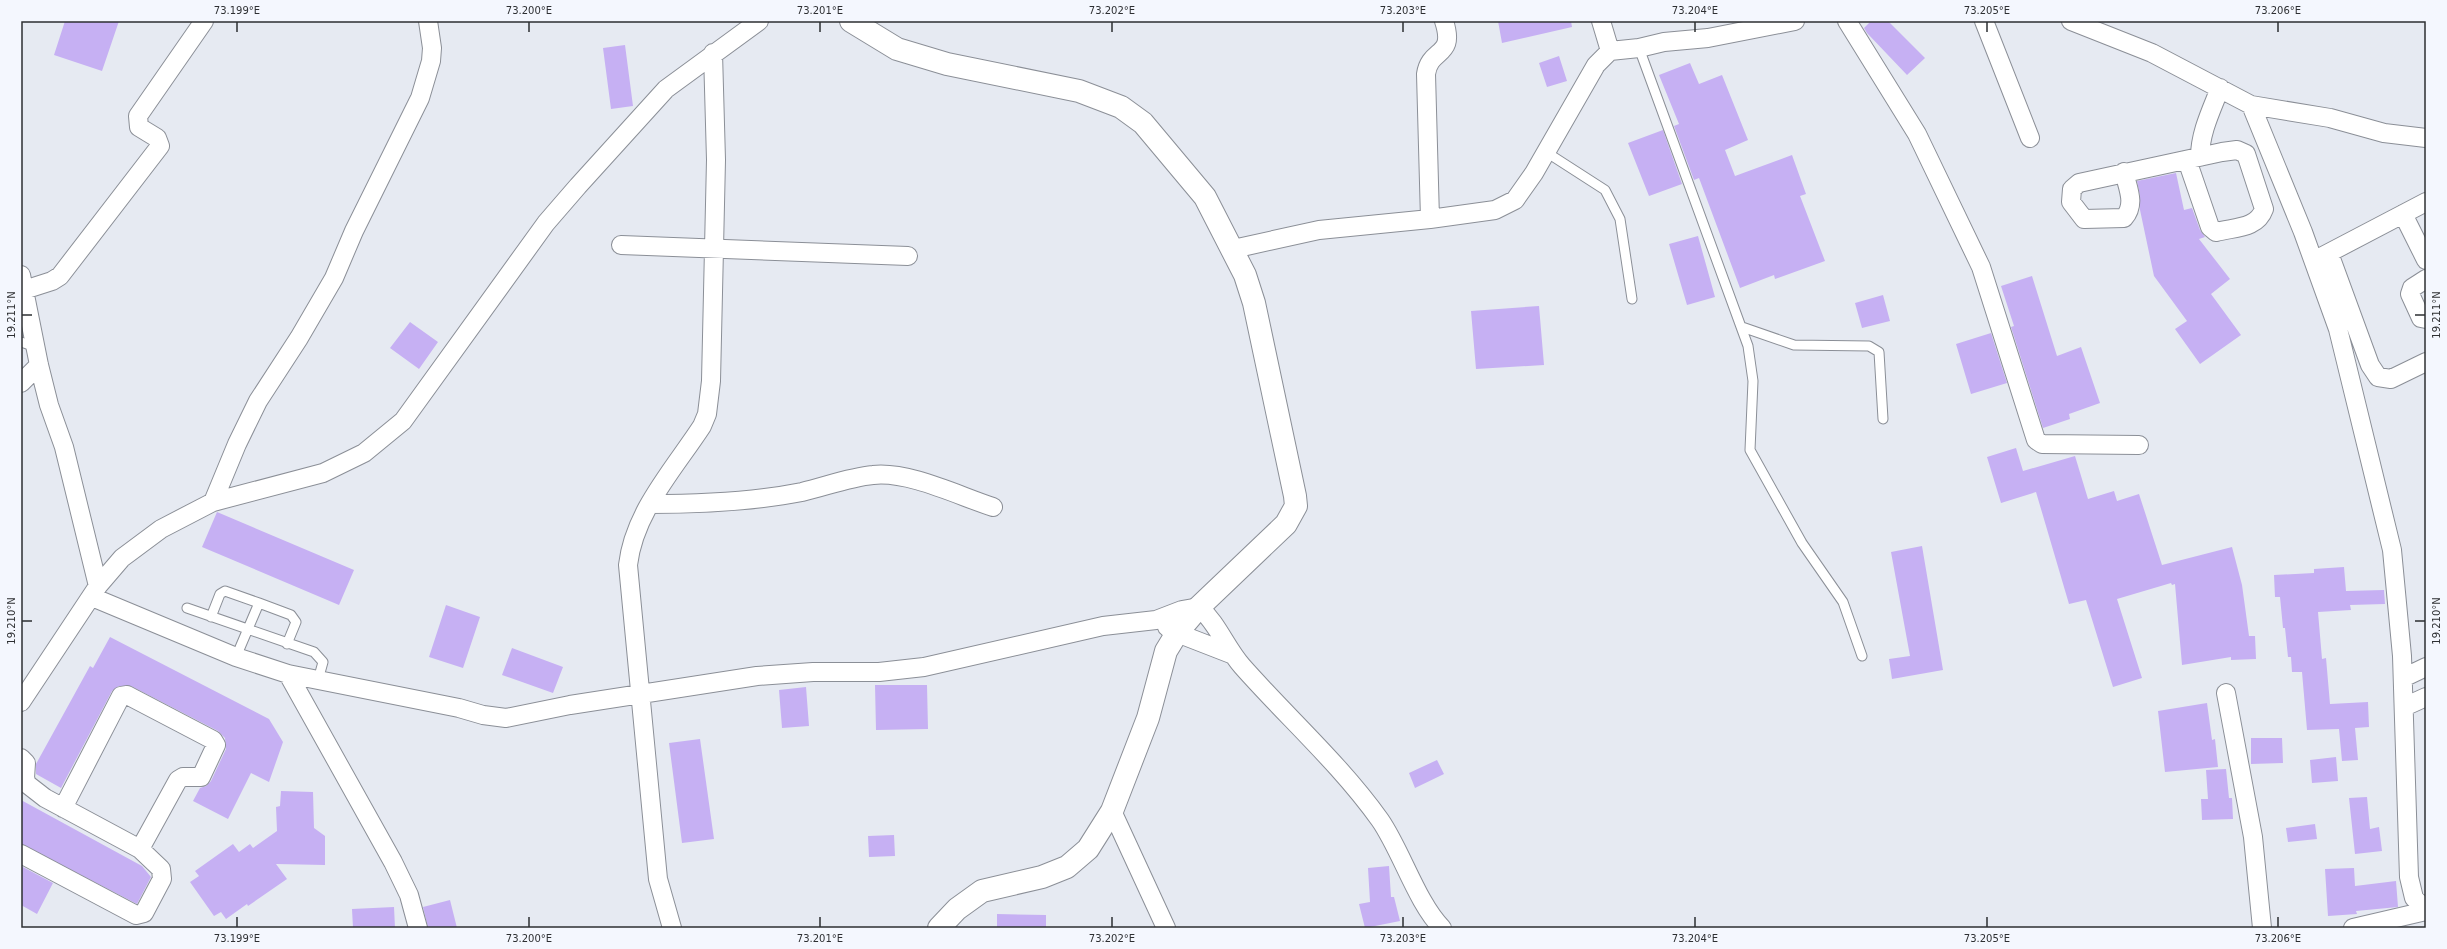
<svg xmlns="http://www.w3.org/2000/svg" width="2447" height="949" viewBox="0 0 2447 949" font-family="'DejaVu Sans',sans-serif">
<style>
.building{fill:#c6b0f3}
.lines{fill:none;stroke-linecap:round;stroke-linejoin:round}
.service-casing{stroke:#8b8f97;stroke-width:11}
.minor-casing{stroke:#8b8f97;stroke-width:20}
.tertiary-casing{stroke:#8b8f97;stroke-width:24}
.service{stroke:#fff;stroke-width:9}
.minor{stroke:#fff;stroke-width:18}
.tertiary{stroke:#fff;stroke-width:22}
.ticks{fill:none;stroke:#2d2f32;stroke-width:1.5}
.neatline{fill:none;stroke:#2d2f32;stroke-width:1.5}
.ticks-label{font-size:10px;text-anchor:middle;fill:#2d2f32}
</style>
<rect width="100%" height="100%" fill="#e6eaf2"/>
<path class="building" d="M 65,21 L 119,21 L 102,71 L 54,55 Z
M 1498,21 L 1571,21 L 1572,27 L 1502,43 Z
M 1871,21 L 1888,21 L 1925,58 L 1907,75 L 1867,33 L 1864,28 Z
M 625,45 L 633,106 L 611,109 L 603,48 Z
M 1559,56 L 1567,81 L 1547,87 L 1539,63 Z
M 1690,63 L 1699,84 L 1722,75 L 1748,140 L 1725,150 L 1735,176 L 1792,155 L 1806,194 L 1800,196 L 1825,261 L 1775,279 L 1774,275 L 1740,288 L 1699,178 L 1694,180 L 1674,126 L 1679,124 L 1659,75 Z
M 1663,130 L 1682,184 L 1649,196 L 1628,143 Z
M 2176,173 L 2184,210 L 2192,208 L 2200,230 L 2205,237 L 2199,239 L 2230,279 L 2211,294 L 2241,335 L 2200,364 L 2175,329 L 2187,321 L 2154,276 L 2140,210 L 2140,196 L 2137,181 Z
M 1698,236 L 1715,297 L 1687,305 L 1669,244 Z
M 2032,276 L 2057,356 L 2081,347 L 2100,403 L 2069,414 L 2070,419 L 2043,428 L 2011,327 L 2014,326 L 2001,286 Z
M 1883,295 L 1890,321 L 1862,328 L 1855,303 Z
M 1539,306 L 1544,365 L 1476,369 L 1471,311 Z
M 410,322 L 438,342 L 419,369 L 390,348 Z
M 1991,333 L 2007,383 L 1971,394 L 1956,344 Z
M 2016,448 L 2023,471 L 2075,456 L 2088,499 L 2114,491 L 2117,501 L 2139,494 L 2162,565 L 2232,547 L 2242,585 L 2249,636 L 2255,636 L 2256,659 L 2231,660 L 2231,657 L 2182,665 L 2175,584 L 2172,585 L 2171,583 L 2117,599 L 2142,678 L 2113,687 L 2086,600 L 2069,604 L 2036,492 L 2001,503 L 1987,457 Z
M 217,512 L 354,570 L 339,605 L 202,547 Z
M 1922,546 L 1943,670 L 1892,679 L 1889,659 L 1910,656 L 1891,552 Z
M 2344,567 L 2346,591 L 2384,590 L 2385,604 L 2350,605 L 2351,610 L 2318,612 L 2322,659 L 2326,658 L 2330,704 L 2368,702 L 2369,727 L 2355,728 L 2358,760 L 2342,761 L 2339,729 L 2307,730 L 2302,672 L 2292,672 L 2291,657 L 2288,657 L 2285,628 L 2283,628 L 2280,597 L 2275,597 L 2274,575 L 2314,573 L 2314,569 Z
M 446,605 L 480,617 L 463,668 L 429,657 Z
M 110,637 L 269,719 L 283,742 L 269,782 L 251,773 L 228,819 L 193,801 L 200,788 L 206,786 L 211,781 L 226,749 L 225,738 L 218,731 L 131,686 L 119,686 L 112,691 L 61,788 L 36,774 L 36,764 L 90,666 L 93,668 Z
M 512,648 L 563,667 L 553,693 L 502,675 Z
M 875,685 L 927,685 L 928,729 L 876,730 Z
M 806,687 L 809,726 L 782,728 L 779,690 Z
M 2207,703 L 2212,740 L 2215,739 L 2218,767 L 2165,772 L 2158,711 Z
M 2251,738 L 2282,738 L 2283,763 L 2251,764 Z
M 700,739 L 714,839 L 682,843 L 669,743 Z
M 2336,757 L 2338,781 L 2312,783 L 2310,760 Z
M 1437,760 L 1444,774 L 1415,788 L 1409,773 Z
M 2226,769 L 2229,798 L 2232,798 L 2233,819 L 2202,820 L 2201,799 L 2208,799 L 2206,770 Z
M 281,791 L 313,792 L 314,828 L 325,836 L 325,865 L 276,864 L 287,879 L 248,906 L 247,904 L 226,919 L 221,912 L 214,916 L 190,882 L 199,876 L 195,871 L 233,844 L 239,852 L 250,844 L 253,848 L 277,831 L 276,807 L 280,806 Z
M 2367,797 L 2370,829 L 2379,827 L 2382,851 L 2355,854 L 2349,798 Z
M 21,800 L 142,866 L 151,877 L 137,904 L 21,844 Z
M 2315,824 L 2317,839 L 2288,842 L 2286,828 Z
M 894,835 L 895,856 L 869,857 L 868,836 Z
M 21,866 L 53,883 L 37,914 L 21,905 Z
M 1389,866 L 1391,897 L 1394,897 L 1400,921 L 1365,928 L 1359,904 L 1370,902 L 1368,868 Z
M 2354,868 L 2355,886 L 2396,881 L 2398,907 L 2356,911 L 2357,914 L 2328,916 L 2325,869 Z
M 450,900 L 457,928 L 428,928 L 423,907 Z
M 394,907 L 395,928 L 353,928 L 352,909 Z
M 997,914 L 1046,915 L 1046,928 L 997,928 Z"/>
<g class="lines">
<defs>
<path id="service" d="M 1639,48 L 1748,346 L 1753,381 L 1750,450 L 1802,543 L 1843,602 L 1862,656
M 1546,152 L 1605,190 L 1620,219 L 1632,299
M 1742,327 L 1794,345 L 1869,346 L 1879,352 L 1883,419
M 21,342 L 36,347
M 259,603 L 291,615 L 296,622 L 287,644
M 187,608 L 314,652 L 323,662 L 318,680
M 211,617 L 220,594 L 225,591 L 259,603 L 236,657"/>
<path id="minor" d="M 1601,21 L 1610,51
M 1847,21 L 1917,134 L 1981,267 L 2036,440 L 2042,444 L 2139,445
M 1984,21 L 2030,138
M 2071,21 L 2152,53 L 2251,105 L 2303,232 L 2338,329 L 2392,550 L 2402,656 L 2409,877 L 2414,898 L 2426,910
M 2251,105 L 2330,118 L 2384,133 L 2426,138
M 2200,157 C 2200,133 2211,111 2220,88
M 2124,172 C 2128,189 2136,204 2124,218 L 2084,219 L 2071,202 L 2072,189 L 2079,183 L 2222,152 L 2237,150 L 2246,154 L 2264,209 C 2257,229 2235,227 2216,232 L 2210,227 L 2187,160
M 2403,214 L 2426,260
M 1430,219 L 1426,74 C 1430,47 1456,58 1444,21
M 621,245 L 908,256
M 1233,249 L 1319,230 L 1430,219 L 1495,210 L 1515,200 L 1534,173 L 1596,65 L 1610,51 L 1639,48 L 1664,42 L 1708,38 L 1795,21
M 2329,253 L 2370,365 L 2378,377 L 2391,379 L 2426,362
M 2319,258 L 2426,202
M 21,275 L 39,365 L 49,405 L 64,447 L 98,586
M 2426,279 L 2412,288 L 2410,294 L 2421,318 L 2426,319
M 24,290 L 52,281 L 60,276 L 160,146 L 157,138 L 139,127 L 138,116 L 204,21
M 21,383 L 39,365
M 213,502 L 237,444 L 258,401 L 299,338 L 334,278 L 354,231 L 420,98 L 431,61 L 432,48 L 428,21
M 650,504 C 701,504 752,502 802,492 C 824,487 850,477 873,475 C 909,471 959,496 993,507
M 92,597 L 236,657 L 288,674 L 459,708 L 483,715 L 506,718 L 570,705 L 757,676 L 813,672 L 879,672 L 924,667 L 1103,626 L 1156,620 L 1182,610 L 1199,607 C 1218,624 1226,648 1242,666 C 1287,717 1340,764 1380,820 C 1401,850 1417,903 1442,928
M 1167,627 L 1177,633 L 1231,654
M 288,674 L 393,862 L 409,895 L 418,928
M 2403,678 L 2426,667
M 2226,693 L 2253,837 L 2262,928
M 21,702 L 98,586 L 122,558 L 161,529 L 213,502 L 323,473 L 364,453 L 403,421 L 546,223 L 578,186 L 666,89 L 759,21
M 2404,707 L 2426,697
M 21,758 L 26,763 L 25,778 L 27,784 L 45,798 L 140,849 L 161,869 L 162,879 L 144,913 L 136,915 L 21,854
M 63,808 L 121,696 L 127,695 L 213,740 L 216,745 L 201,777 L 183,777 L 178,780 L 140,849
M 1112,811 L 1166,928
M 672,928 L 658,879 L 628,565 C 634,512 674,469 702,426 L 707,414 L 711,381 L 716,160 L 713,53
M 2353,928 L 2426,911"/>
<path id="tertiary" d="M 851,21 L 897,49 L 947,64 L 1079,91 L 1121,107 L 1143,123 L 1205,197 L 1245,275 L 1254,303 L 1295,496 L 1296,506 L 1286,524 L 1199,607 L 1177,633 L 1166,651 L 1148,718 L 1112,811 L 1088,849 L 1067,867 L 1042,877 L 982,891 L 957,909 L 939,928"/>
</defs>
<use href="#service" class="service-casing"/>
<use href="#minor" class="minor-casing"/>
<use href="#tertiary" class="tertiary-casing"/>
<use href="#service" class="service"/>
<use href="#minor" class="minor"/>
<use href="#tertiary" class="tertiary"/>
</g>
<path class="ticks" d="M 237,22 L 237,32M 529,22 L 529,32M 820,22 L 820,32M 1112,22 L 1112,32M 1403,22 L 1403,32M 1695,22 L 1695,32M 1987,22 L 1987,32M 2278,22 L 2278,32M 22,315 L 32,315M 2415,315 L 2425,315M 22,621 L 32,621M 2415,621 L 2425,621M 237,917 L 237,927M 529,917 L 529,927M 820,917 L 820,927M 1112,917 L 1112,927M 1403,917 L 1403,927M 1695,917 L 1695,927M 1987,917 L 1987,927M 2278,917 L 2278,927"/>
<rect width="2447" height="949" fill="none" stroke="#f4f7fe" stroke-width="44"/>
<rect x="22" y="22" width="2403" height="905" class="neatline"/>
<g class="ticks-label">
<text x="237" y="14">73.199°E</text>
<text x="529" y="14">73.200°E</text>
<text x="820" y="14">73.201°E</text>
<text x="1112" y="14">73.202°E</text>
<text x="1403" y="14">73.203°E</text>
<text x="1695" y="14">73.204°E</text>
<text x="1987" y="14">73.205°E</text>
<text x="2278" y="14">73.206°E</text>
<text transform="translate(11 315) rotate(-90)" y="4">19.211°N</text>
<text transform="translate(2436 315) rotate(-90)" y="4">19.211°N</text>
<text transform="translate(11 621) rotate(-90)" y="4">19.210°N</text>
<text transform="translate(2436 621) rotate(-90)" y="4">19.210°N</text>
<text x="237" y="942">73.199°E</text>
<text x="529" y="942">73.200°E</text>
<text x="820" y="942">73.201°E</text>
<text x="1112" y="942">73.202°E</text>
<text x="1403" y="942">73.203°E</text>
<text x="1695" y="942">73.204°E</text>
<text x="1987" y="942">73.205°E</text>
<text x="2278" y="942">73.206°E</text>
</g>
</svg>
